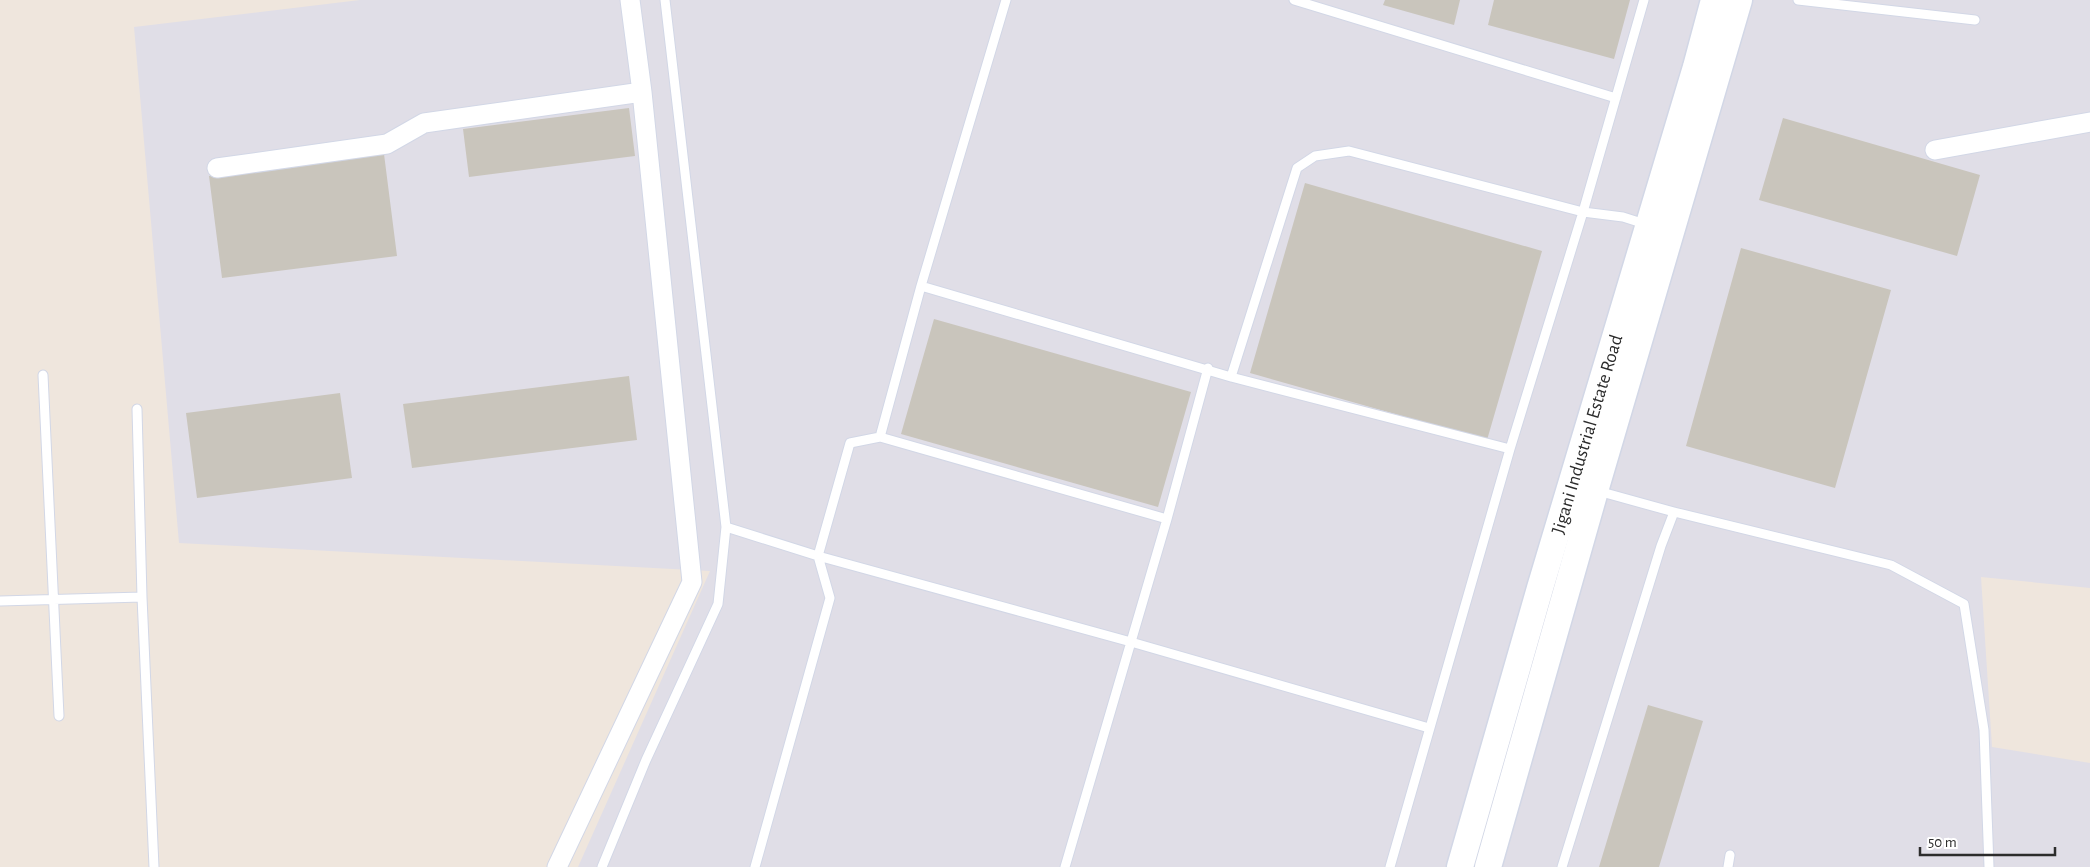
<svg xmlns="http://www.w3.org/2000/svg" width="2090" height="867" viewBox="0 0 2090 867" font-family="'Alegreya Sans',sans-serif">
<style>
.industrial{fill:#e0dee7}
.building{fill:#c9c5bc}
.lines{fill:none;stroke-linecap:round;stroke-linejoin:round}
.service-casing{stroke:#d2d7e6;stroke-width:11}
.minor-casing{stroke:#d2d7e6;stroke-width:21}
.secondary-casing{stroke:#d2d7e6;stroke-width:29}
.service{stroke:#fff;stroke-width:9}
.minor{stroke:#fff;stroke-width:19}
.secondary{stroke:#fff;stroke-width:26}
.labels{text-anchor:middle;stroke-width:4;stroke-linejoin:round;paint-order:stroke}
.street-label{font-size:19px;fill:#2c2c2c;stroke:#fff}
</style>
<rect width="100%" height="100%" fill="#efe6dd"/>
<path class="industrial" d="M 360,0 L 2090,0 L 2090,588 L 1981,577 L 1992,747 L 2090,763 L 2090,867 L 578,867 L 710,571 L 179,543 L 134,27 Z"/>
<path class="building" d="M 1385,0 L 1460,0 L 1454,25 L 1383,5 Z
M 1494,0 L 1630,0 L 1614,59 L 1488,25 Z
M 629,108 L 635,156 L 469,177 L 463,129 Z
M 1783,118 L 1980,175 L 1957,256 L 1759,200 Z
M 384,154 L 397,256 L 222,278 L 209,176 Z
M 1305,183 L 1542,251 L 1487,440 L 1250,373 Z
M 1741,248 L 1891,290 L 1835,488 L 1686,446 Z
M 934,319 L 1191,392 L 1158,507 L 901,434 Z
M 629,376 L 637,440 L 412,468 L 403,404 Z
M 340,393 L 352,478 L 197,498 L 186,413 Z
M 1648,705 L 1703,721 L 1659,867 L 1599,867 Z"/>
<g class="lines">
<defs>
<path id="service" d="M 1006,0 L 921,286 L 1231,377 L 1510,449
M 1294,0 L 1616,98
M 1644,0 L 1583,212 L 1623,217 L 1648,225
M 1798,0 L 1975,20
M 43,375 L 59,716
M 1231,377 L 1297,168 L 1315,156 L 1349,151 L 1583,212 L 1510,449 L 1390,867
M 137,409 L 142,597 L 154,867
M 880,437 L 1167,519
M 1598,491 L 1674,512 L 1891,565 L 1964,604 L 1984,730 L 1989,867
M 726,527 L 818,556 L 1131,642 L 1429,728
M 0,601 L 142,597
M 602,867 L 646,760 L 718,604 L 726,527 L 665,0
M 755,867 L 830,598 L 818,556 L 850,443 L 880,437 L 921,286
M 1065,867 L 1167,519 L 1208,368
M 1562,867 L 1661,546 L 1674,512
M 1728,867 L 1730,855"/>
<path id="minor" d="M 1935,150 L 2090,122
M 217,168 L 387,144 L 424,123 L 642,92
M 557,867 L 692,582 L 642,92 L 630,0"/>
<g id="secondary">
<path id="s1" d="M 1460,867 L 1540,588 L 1696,67 L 1714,0"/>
<path d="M 1488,867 L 1595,491 L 1739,0"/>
</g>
</defs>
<use href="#service" class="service-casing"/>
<use href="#minor" class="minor-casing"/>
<use href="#secondary" class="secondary-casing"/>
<use href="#service" class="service"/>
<use href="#minor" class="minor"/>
<use href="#secondary" class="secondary"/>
</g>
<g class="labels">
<g class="street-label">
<text dy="7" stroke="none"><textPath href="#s1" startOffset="451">Jigani Industrial Estate Road</textPath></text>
</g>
</g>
<path d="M1920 847v8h135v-8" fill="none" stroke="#2c2c2c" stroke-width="2.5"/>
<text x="1928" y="847" font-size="15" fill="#2c2c2c" stroke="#ffffff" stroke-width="4" paint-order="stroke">50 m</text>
</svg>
